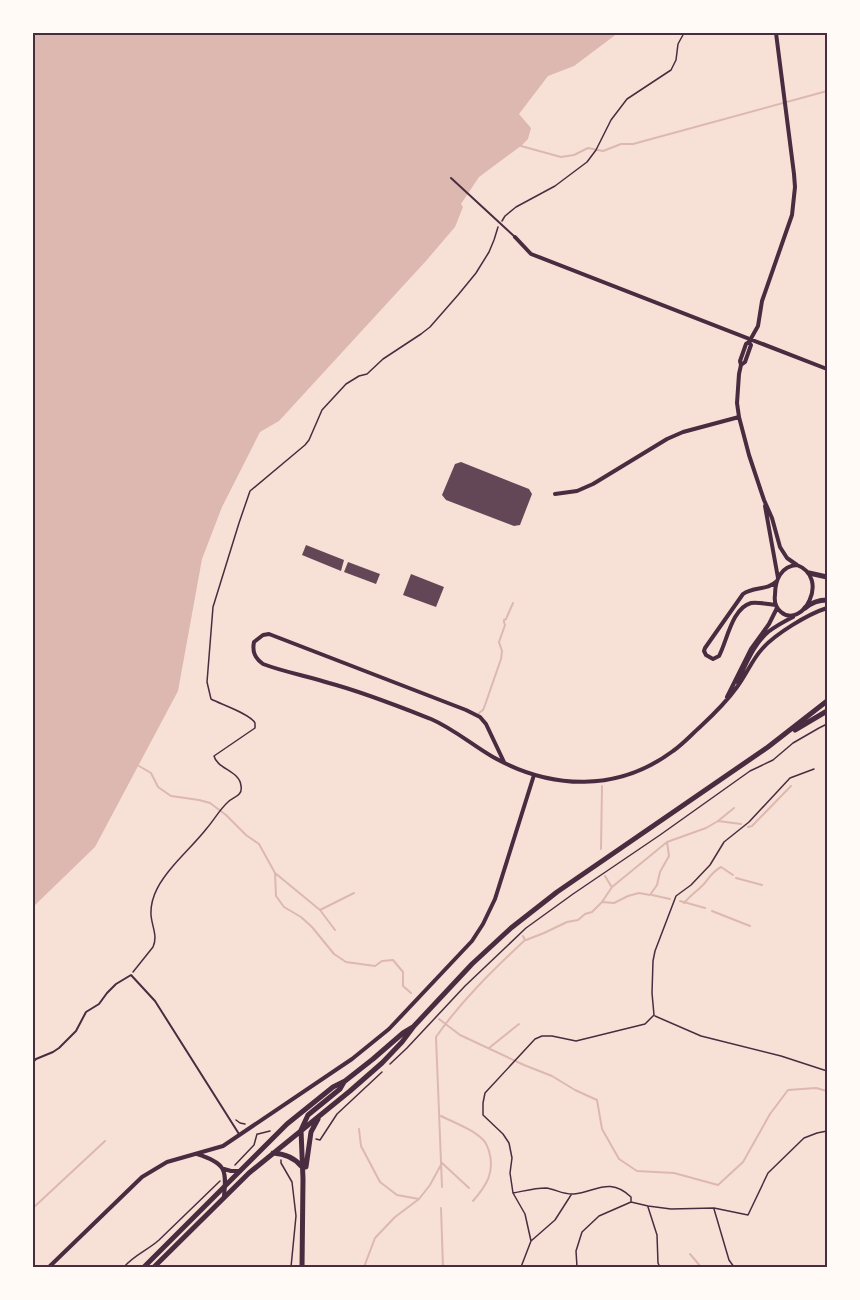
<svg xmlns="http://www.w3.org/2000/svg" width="860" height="1300" viewBox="0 0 860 1300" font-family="'Varela Round',sans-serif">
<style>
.water{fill:#dcb8b0}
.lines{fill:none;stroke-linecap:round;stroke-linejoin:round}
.stream{stroke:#dcb8b0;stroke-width:2}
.building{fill:#644757}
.path{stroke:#4a2c40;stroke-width:1.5}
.service{stroke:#4a2c40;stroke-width:2}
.minor{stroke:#4a2c40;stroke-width:4}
.tertiary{stroke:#4a2c40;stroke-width:5}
.neatline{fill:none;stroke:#4a2c40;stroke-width:2}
</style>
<rect width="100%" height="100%" fill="#f7e1d7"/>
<path class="water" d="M 33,33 L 618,33 L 574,66 L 548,76 L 519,114 L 531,128 L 528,139 L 521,146 L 479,177 L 461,204 L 463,207 L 455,227 L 425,262 L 279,421 L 260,432 L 222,507 L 202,559 L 178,691 L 95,847 L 33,907 Z"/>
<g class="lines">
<path class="stream" d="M 521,146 L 561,157 L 574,155 L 588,148 L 603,151 L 621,144 L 633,144 L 827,91
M 479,713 L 483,710 L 485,705 L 501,659 L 502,651 L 499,642 L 505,625 L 504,622 L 504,620 L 506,619 L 513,603
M 139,766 L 151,773 L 158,787 L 171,796 L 199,800 L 210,803 L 226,815 L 246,835 L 259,844 L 275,873 L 276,896 L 284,907 L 301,917 L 312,927 L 334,954 L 346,962 L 375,966 L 382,961 L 393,960 L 403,972 L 403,986 L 411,993
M 718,821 L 741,824
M 748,827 L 752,826 L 791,786
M 601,849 L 602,786
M 275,873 L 320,910 L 335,930
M 605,876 L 611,886
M 736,878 L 762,885
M 652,895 L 670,899
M 680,901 L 705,908
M 602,902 L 614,903 L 628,896 L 639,893 L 650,895 L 657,885 L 660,872 L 669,856 L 667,842
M 684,903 C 690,896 697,891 703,885 C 709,878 713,871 721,867 L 733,875
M 320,910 L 354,893
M 712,911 L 750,926
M 526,940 L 544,933 L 567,922 L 578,920 L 585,914 L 592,912 L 602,902 L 612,887 L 667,842 L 706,828 L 718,821 L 734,808
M 439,1019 L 460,1035 L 524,1065 L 552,1076 L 575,1090 L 597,1100 L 602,1129 L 619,1159 L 637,1171 L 674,1173 L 718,1185 L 743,1162 L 770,1114 L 788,1090 L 816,1088 L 827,1091
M 489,1048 L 519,1024
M 441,1116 C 455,1123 475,1130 485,1142 C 487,1145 488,1148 489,1151 C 495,1172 487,1185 473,1201
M 359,1129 L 361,1146 L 380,1182 L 397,1195 L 419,1199
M 442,1187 L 436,1037 C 461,1001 493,970 525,940 L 523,936
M 33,1208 L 105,1141
M 441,1208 L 443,1267
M 690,1254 L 701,1267
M 364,1267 L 375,1238 L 395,1217 L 419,1199 L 430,1185 L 442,1163 L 469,1188"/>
</g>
<path class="building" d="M 461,462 L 529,489 L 532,494 L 520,525 L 514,526 L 446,500 L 442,495 L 455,464 Z
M 306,545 L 344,560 L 341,571 L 302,555 Z
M 348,562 L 380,574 L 376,584 L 344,572 Z
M 411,574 L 444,587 L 436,607 L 403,595 Z"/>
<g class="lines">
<path class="path" d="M 502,221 L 505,216 L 516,207 L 555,186 L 587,162 L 596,150 L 611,120 L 627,99 L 671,70 L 676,60 L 678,44 L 684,33
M 133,972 L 153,947 C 158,936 152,927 151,915 C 150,896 161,880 173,866 C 184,853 197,841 207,828 C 214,820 220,809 228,802 C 233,797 243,796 241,786 C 240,771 217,769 214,756 L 255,728 C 255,727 255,725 255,723 C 251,714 220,704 211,699 L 207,682 L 213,607 L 239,523 L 250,491 L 305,445 L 309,440 L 322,410 L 346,384 L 359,376 L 367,374 L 383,359 L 421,334 L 430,327 L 458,295 L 476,273 L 489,252 L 494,240 L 498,227
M 654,1015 L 652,993 L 653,961 L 655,951 L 676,896 L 691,885 L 710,865 L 724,842 L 749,822 L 790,778 L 814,769
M 655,1016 L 701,1036 L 781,1056 L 827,1071
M 390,1064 L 407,1048 L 465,986 L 526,928 L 573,894 L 660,835 L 750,771 L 773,760 L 793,743 L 819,728 L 827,724
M 236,1120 L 240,1123 L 245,1124
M 258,1134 L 270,1131
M 316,1139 L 320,1140 L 337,1114 L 382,1072
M 281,1160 L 281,1163 L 292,1182 L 296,1216 L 291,1267
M 235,1165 L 254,1145 L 257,1134
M 513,1193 C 524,1191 535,1188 546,1188 C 555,1189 564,1195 574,1194 C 597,1191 610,1177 631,1197 L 631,1201
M 648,1207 L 657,1235 L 658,1263 L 660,1267
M 714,1209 L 729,1260 L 734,1267
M 531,1241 L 525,1214 L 513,1193 L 510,1173 L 512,1158 L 509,1143 L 503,1134 L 483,1115 L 483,1103 L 485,1093 L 535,1039 L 542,1036 L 552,1036 L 576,1041 L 645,1024 L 654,1015
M 124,1267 C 134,1255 148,1250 159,1240 L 220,1181
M 521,1267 L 531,1241 L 555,1220 L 571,1195
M 577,1267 L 576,1251 L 582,1232 L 599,1216 L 631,1202 L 648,1206 L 671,1209 L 714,1208 L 748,1215 L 768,1173 L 804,1138 L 817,1133 L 827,1131"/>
<path class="service" d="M 451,178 L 515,237
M 33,1062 L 36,1059 L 53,1052 L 59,1048 L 76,1031 L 86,1012 L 99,1004 L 107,993 L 116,984 L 131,975 L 155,1001 L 239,1134"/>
<path class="minor" d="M 776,33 L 794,174 L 795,187 L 792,215 L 762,301 L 758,326 L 749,342 L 746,344 L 740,361 L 741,365 L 739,374 L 737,403 L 739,417 L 749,455 L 764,500 L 772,518 L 780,547 L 787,558 L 797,565
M 515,237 L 531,254 L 827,369
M 741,365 L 745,362 L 751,345 L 749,342
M 555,494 L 577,491 L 593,484 L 667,439 L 683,432 L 739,417
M 765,506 L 778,578
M 797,565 C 831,578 802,630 781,612 C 776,608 774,602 775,595 C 775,580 781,566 797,565 Z
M 776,605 C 768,604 759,602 751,603 C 732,608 727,641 719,656 L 713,659 L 706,655 L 704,651 L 705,648 L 743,594 C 754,586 767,591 777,581
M 737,682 C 746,665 753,645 768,632 C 776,626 785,621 793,617
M 727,697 L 751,649 L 769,624 L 777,608
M 504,762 L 486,724 L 480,717 L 466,710 L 269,634 L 263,635 L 254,642 C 252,652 255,658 263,664 C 284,672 307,676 329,683 C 363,692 398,706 431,719 C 454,729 472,745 493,757 C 552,790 618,792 673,751 C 683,744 691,735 700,727 C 713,715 727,701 737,687 C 746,675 752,660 762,649 C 775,634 808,614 827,608
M 197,1154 C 225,1163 227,1169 224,1196
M 224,1169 L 231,1171 L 240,1171
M 49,1267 L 142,1177 L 167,1162 L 223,1146 L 352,1059 L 389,1029 L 472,941 L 483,924 L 495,899 L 534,775"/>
<path class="tertiary" d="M 809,573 L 827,577
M 805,608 C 811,603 818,600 827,600
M 795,730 L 827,711
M 273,1153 C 285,1154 294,1157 301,1166
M 306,1167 L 311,1132 L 318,1119
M 144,1267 L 287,1124 L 333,1087 L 345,1081 L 373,1059 L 403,1033 L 413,1027
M 154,1267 L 249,1173 L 350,1091 L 382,1063 L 402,1042 L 414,1026 L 472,964 L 511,928 L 557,892 L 768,747 L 827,701
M 302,1267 L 303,1179 L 301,1130 L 308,1115 L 340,1089 L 344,1082"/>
</g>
<rect width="860" height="1300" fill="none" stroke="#fffaf5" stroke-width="69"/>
<rect x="34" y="34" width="792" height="1232" class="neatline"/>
</svg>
